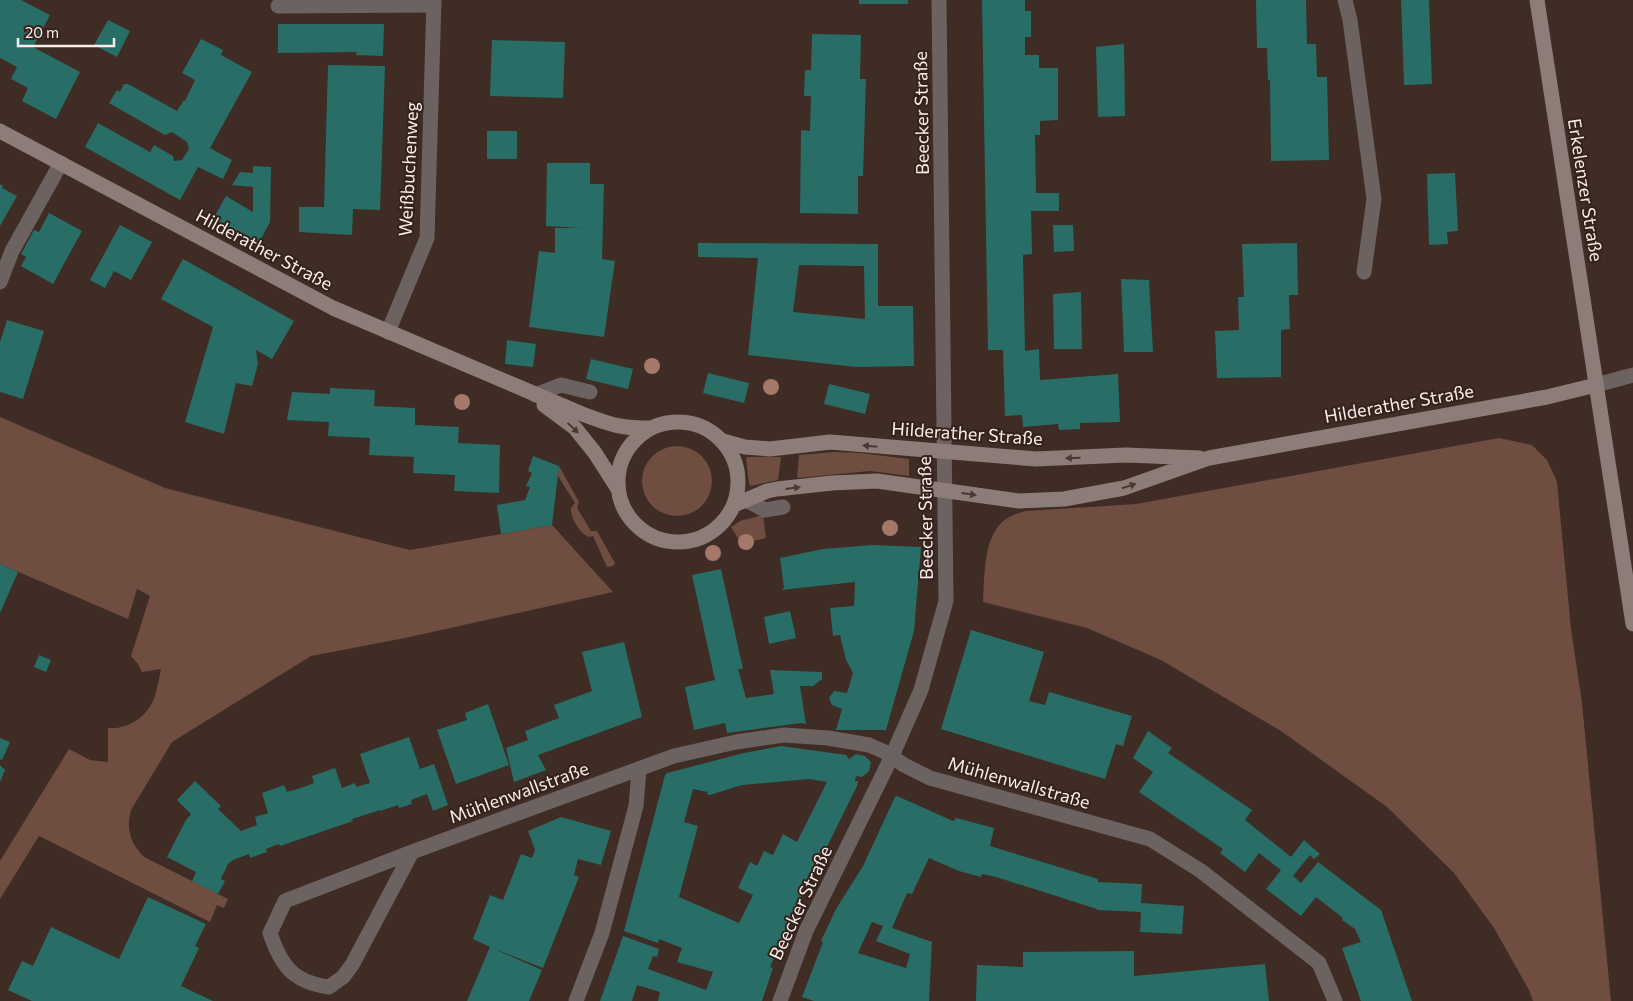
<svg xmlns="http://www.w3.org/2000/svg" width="1633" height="1001" viewBox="0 0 1633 1001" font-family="Commissioner,sans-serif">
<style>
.green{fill:#704d41}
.building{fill:#286e66;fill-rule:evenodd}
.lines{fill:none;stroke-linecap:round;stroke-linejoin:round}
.lane{stroke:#6c625f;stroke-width:15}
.street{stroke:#6c625f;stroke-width:15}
.secondary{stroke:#8c7d78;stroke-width:15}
.tree{fill:#a5796a}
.oneway{fill:#4a3933}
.labels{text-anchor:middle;stroke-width:4;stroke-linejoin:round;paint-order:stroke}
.street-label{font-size:18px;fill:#faede9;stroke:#34221c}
</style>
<rect width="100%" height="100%" fill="#3e2c25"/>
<path class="green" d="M 0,417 L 165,488 L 410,550 L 552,525 L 613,592 L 405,638 L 311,656 L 172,742 L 131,810 C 126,829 130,843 144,857 L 228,899 L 224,908 L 217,905 L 210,922 L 39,836 L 0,899 L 0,861 L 69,749 L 90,760 L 108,762 L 108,728 C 127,730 146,717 153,701 C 157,691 159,679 161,669 L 142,672 L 138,664 L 131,656 L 150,596 L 137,589 L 128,619 L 0,564 Z
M 1499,438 L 1532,445 L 1547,460 L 1557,482 L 1571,629 L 1582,703 L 1611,1001 L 1533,1001 L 1529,990 L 1494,928 L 1454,873 L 1387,807 L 1281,731 L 1161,660 L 1087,628 L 983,602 C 985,575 982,530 1011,516 C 1016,514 1021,512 1026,511 L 1136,504 Z
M642 481a35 35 0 1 1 70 0a35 35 0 1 1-70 0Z
M 835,452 L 860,453 L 909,459 L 909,476 L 870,471 L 797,478 L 799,455 Z
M 748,457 L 781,457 L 778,480 L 751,486 L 749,484 L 746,458 Z
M 559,466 L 579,502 L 577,508 L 591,531 L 597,531 L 615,563 L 613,566 L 607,567 L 593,536 L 589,537 C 580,534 570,517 571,508 L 575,503 L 558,476 Z
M 763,515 L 766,538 L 741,544 L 731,527 L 740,521 Z"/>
<path class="building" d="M 0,0 L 21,0 L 50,15 L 33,47 L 80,72 L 56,119 L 22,101 L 28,88 L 11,79 L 17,67 L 0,58 Z
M 859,0 L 908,0 L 908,4 L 859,4 Z
M 982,0 L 1025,0 L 1025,11 L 1031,11 L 1031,37 L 1025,37 L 1025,55 L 1039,55 L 1039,68 L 1058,68 L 1058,120 L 1040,121 L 1040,135 L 1035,135 L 1036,193 L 1059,193 L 1059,211 L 1031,211 L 1032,254 L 1023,255 L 1025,351 L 1039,349 L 1040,380 L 1118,374 L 1120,422 L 1080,423 L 1080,429 L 1059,430 L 1058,424 L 1023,427 L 1022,415 L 1005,416 L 1003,350 L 988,350 Z
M 1256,0 L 1306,0 L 1307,44 L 1316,44 L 1317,77 L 1327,77 L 1329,160 L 1271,161 L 1270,80 L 1268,80 L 1267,48 L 1257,48 Z
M 1401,0 L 1429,0 L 1432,84 L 1404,85 Z
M 108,20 L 130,31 L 117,57 L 94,45 Z
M 278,24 L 384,24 L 383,56 L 356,55 L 357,52 L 278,53 Z
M 812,34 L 861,35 L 860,79 L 866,79 L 863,176 L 858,176 L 858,214 L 800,213 L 801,130 L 810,131 L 811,96 L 804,96 L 805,70 L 811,70 Z
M 201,39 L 223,50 L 221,55 L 252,72 L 210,148 L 232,160 L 223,179 L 198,167 L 180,200 L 85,147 L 98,123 L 150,152 L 154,145 L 173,156 L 174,161 L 182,160 L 189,149 L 187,142 L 172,132 L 165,135 L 109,103 L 117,90 L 120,92 L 124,84 L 128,84 L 177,111 L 184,100 L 185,101 L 195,80 L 182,73 Z
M 492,40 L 565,42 L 563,98 L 490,96 Z
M 1124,44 L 1125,116 L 1098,117 L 1096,47 Z
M 328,65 L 385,66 L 380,210 L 353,209 L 352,235 L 299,232 L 299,207 L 324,207 Z
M 487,131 L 517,131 L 517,159 L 487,159 Z
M 547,163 L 590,163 L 590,184 L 604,184 L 602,259 L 615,261 L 604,337 L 529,327 L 539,251 L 555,253 L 555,228 L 582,228 L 546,226 Z
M 253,166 L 271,167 L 270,222 L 258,244 L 213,219 L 226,196 L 253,212 L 253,187 L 232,185 L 240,172 L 253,173 Z
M 1455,173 L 1458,231 L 1447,232 L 1448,244 L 1429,245 L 1427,174 Z
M 0,184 L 3,186 L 2,188 L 17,196 L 0,226 Z
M 49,213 L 82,231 L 53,284 L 21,266 L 26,257 L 21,254 L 34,230 L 39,232 Z
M 120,225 L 152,242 L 131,280 L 114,271 L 105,288 L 90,280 Z
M 1053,225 L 1073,225 L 1074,251 L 1054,252 Z
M 698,243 L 878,244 L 878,306 L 913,306 L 914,366 L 856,367 L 748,355 L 758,258 L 698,257 ZM 799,265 L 864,266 L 865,319 L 793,312 Z
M 1297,243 L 1298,295 L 1289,295 L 1290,329 L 1281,330 L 1281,377 L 1217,378 L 1215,331 L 1239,330 L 1238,297 L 1244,297 L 1242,244 Z
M 183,259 L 294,321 L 272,359 L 256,350 L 258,364 L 252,386 L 236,383 L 224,434 L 185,422 L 213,327 L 161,299 Z
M 1121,279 L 1149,280 L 1153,352 L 1124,352 Z
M 1081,292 L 1082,349 L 1054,349 L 1053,294 Z
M 7,320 L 44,331 L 23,399 L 0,392 L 0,342 Z
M 507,340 L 536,344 L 533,367 L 505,364 Z
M 591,359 L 633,369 L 628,389 L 586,379 Z
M 708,373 L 749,383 L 744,403 L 703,393 Z
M 829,384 L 870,394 L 865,414 L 824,404 Z
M 330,388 L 375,390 L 374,406 L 415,408 L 415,425 L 459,427 L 458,443 L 500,445 L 499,493 L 454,491 L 455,475 L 413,473 L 414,457 L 369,455 L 370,438 L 328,436 L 329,422 L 287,420 L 292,392 L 330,394 Z
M 533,456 L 559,466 L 552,525 L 501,534 L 497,505 L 525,500 L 530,487 L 526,486 L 532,473 L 528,471 Z
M 873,545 L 921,547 L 914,631 L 886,730 L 836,730 L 842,709 L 832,705 L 829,698 L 834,691 L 847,693 L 853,673 L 846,660 L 840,635 L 833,636 L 830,608 L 854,606 L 855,582 L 781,590 L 784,588 L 780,558 L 823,549 Z
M 0,564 L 18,572 L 0,613 Z
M 721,569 L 743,669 L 738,669 L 746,698 L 774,694 L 770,670 L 822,672 L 822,679 L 813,686 L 800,686 L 806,724 L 801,723 L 727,733 L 725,723 L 694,730 L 685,687 L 715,680 L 692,575 Z
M 790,611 L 796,638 L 769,644 L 764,617 Z
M 971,630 L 1044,652 L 1029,701 L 1045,705 L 1049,692 L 1132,716 L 1123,746 L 1116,744 L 1105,779 L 941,729 Z
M 624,642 L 642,717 L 538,755 L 546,770 L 514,782 L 506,748 L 528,740 L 525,731 L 559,718 L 554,705 L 592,691 L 582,652 Z
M 39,655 L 51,660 L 46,672 L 34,667 Z
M 488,704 L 509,765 L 456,784 L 437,730 L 467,720 L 465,713 Z
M 1148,731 L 1172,748 L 1168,753 L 1252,810 L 1245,820 L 1291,857 L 1304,840 L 1320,854 L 1314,859 L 1310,855 L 1293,876 L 1301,883 L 1318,862 L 1381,910 L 1412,1001 L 1361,1001 L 1342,948 L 1361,942 L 1355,929 L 1342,920 L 1343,918 L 1316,897 L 1301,916 L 1266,889 L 1281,870 L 1259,853 L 1245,872 L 1220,853 L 1223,849 L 1139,792 L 1153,772 L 1133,758 Z
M 409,737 L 420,769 L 434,764 L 448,805 L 433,811 L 427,794 L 411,800 L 412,804 L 399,808 L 398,805 L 380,811 L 380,810 L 352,819 L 353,821 L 280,846 L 279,844 L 266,849 L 267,852 L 250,858 L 249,854 L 233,860 L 228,864 L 221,879 L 225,881 L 218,894 L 192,881 L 196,872 L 167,857 L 186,820 L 191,814 L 177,800 L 195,781 L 221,806 L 218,809 L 241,831 L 257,825 L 255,817 L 268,813 L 262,793 L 284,785 L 287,792 L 301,788 L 314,783 L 312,776 L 335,768 L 342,788 L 355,783 L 356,787 L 370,783 L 360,754 Z
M 0,738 L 10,742 L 2,760 L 0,759 Z
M 781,746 L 846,755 L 849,759 L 856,754 L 865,756 L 871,762 L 869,771 L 862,777 L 856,776 L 855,781 L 858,781 L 857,786 L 811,879 L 810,878 L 770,967 L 773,968 L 762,1001 L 658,1001 L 660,992 L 637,985 L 632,1001 L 600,1001 L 623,936 L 659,949 L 657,957 L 653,956 L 648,969 L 706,990 L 713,972 L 677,962 L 682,948 L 659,939 L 658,943 L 624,931 L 665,775 L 667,773 L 744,753 ZM 810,779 L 827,782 L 797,842 L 783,834 L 773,855 L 764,851 L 757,866 L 750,862 L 738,888 L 753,895 L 739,923 L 679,897 L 698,826 L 684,822 L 693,789 L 708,792 L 707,794 L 710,795 L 742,785 Z
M 0,765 L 5,770 L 0,782 Z
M 897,796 L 953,821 L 956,818 L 994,828 L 990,846 L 1098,879 L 1098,882 L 1142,884 L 1141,903 L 1184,906 L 1182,934 L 1140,932 L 1141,912 L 1097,910 L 1097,909 L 996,877 L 982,874 L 981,877 L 959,871 L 929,858 L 912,894 L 907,893 L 892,928 L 932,942 L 929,1001 L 814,1001 L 802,997 L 823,942 L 821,941 L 836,909 L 863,866 L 895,797 ZM 872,922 L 883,926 L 876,941 L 910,954 L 906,968 L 858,953 Z
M 561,817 L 611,831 L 601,865 L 578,859 L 574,875 L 579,877 L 543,968 L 492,948 L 542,970 L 529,1001 L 467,1001 L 490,947 L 473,939 L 490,895 L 503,900 L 521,854 L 532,858 L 535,850 L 528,831 Z
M 148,897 L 206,924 L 195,946 L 199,948 L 181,986 L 213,1001 L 32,1001 L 8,990 L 22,961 L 33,966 L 51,927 L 119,959 Z
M 1134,951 L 1134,976 L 1265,964 L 1269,1001 L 976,1001 L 977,965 L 1023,967 L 1023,952 Z"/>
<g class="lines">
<path class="lane" d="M 278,6 L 434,5
M 0,282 L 12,251 L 61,163
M 535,395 L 561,385 L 590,392
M 746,500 L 765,510 L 783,507"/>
<path class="street" d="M 1345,0 L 1350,20 L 1374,199 L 1364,272
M 388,332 L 427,238 L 434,0
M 1596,385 L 1633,375
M 412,852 L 352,965 L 343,977 L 329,987 C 293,982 281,966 270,933 L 285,901 L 412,852 L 674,756 L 736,742 L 784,735 L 828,738 L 869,745 L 885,752 L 904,765 L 930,778 L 1150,839 L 1201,871 L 1319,963 L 1335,1001
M 576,1001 L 602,933 L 636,806 L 639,770
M 780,1001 L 806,931 L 892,756 L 921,690 L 946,601 L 939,0"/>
<path class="secondary" d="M 1537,0 L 1633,624
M 0,131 L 333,308 L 582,414 C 609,424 621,429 650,428
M 544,405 L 575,428 L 595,453 L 618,489
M618 482a60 60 0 1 1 120 0a60 60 0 1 1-120 0Z
M 723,441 L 745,447 L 770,449 L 830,442 L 1036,459 L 1126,455 L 1200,458
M 734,505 L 767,491 L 777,489 L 832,483 L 877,481 L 1019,501 L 1064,499 L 1124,488 L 1209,458 L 1547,397 L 1596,385"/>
</g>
<g class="tree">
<circle cx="652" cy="366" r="8"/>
<circle cx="771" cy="387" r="8"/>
<circle cx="462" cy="402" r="8"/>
<circle cx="890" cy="528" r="8"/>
<circle cx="746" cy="542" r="8"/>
<circle cx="713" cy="553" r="8"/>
</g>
<defs><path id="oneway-solid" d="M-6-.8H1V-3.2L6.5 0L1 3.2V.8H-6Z" transform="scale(1.25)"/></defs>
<g class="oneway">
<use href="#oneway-solid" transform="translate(573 428) rotate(43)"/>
<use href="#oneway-solid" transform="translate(870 446) rotate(-175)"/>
<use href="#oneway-solid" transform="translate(1073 458) rotate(178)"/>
<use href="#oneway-solid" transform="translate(1129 486) rotate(-18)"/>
<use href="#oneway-solid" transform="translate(793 488) rotate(-7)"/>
<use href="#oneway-solid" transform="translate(969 494) rotate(8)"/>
</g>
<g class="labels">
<g class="street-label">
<text transform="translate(922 113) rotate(-91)" y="6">Beecker Straße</text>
<text transform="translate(409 169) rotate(-87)" y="6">Weißbuchenweg</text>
<text transform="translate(1585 190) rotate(81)" y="6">Erkelenzer Straße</text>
<text transform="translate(264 250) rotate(28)" y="6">Hilderather Straße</text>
<text transform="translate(1399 404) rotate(-10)" y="6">Hilderather Straße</text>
<text transform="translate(967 434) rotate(4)" y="6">Hilderather Straße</text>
<text transform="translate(926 518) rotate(-91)" y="6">Beecker Straße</text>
<text transform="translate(1019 783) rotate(16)" y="6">Mühlenwallstraße</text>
<text transform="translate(519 793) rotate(-20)" y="6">Mühlenwallstraße</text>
<text transform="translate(801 903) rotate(-65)" y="6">Beecker Straße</text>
</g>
</g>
<path d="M18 38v8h96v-8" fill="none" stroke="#faede9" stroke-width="2.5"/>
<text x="25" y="38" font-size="15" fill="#faede9" stroke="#34221c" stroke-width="4" paint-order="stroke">20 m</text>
</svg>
